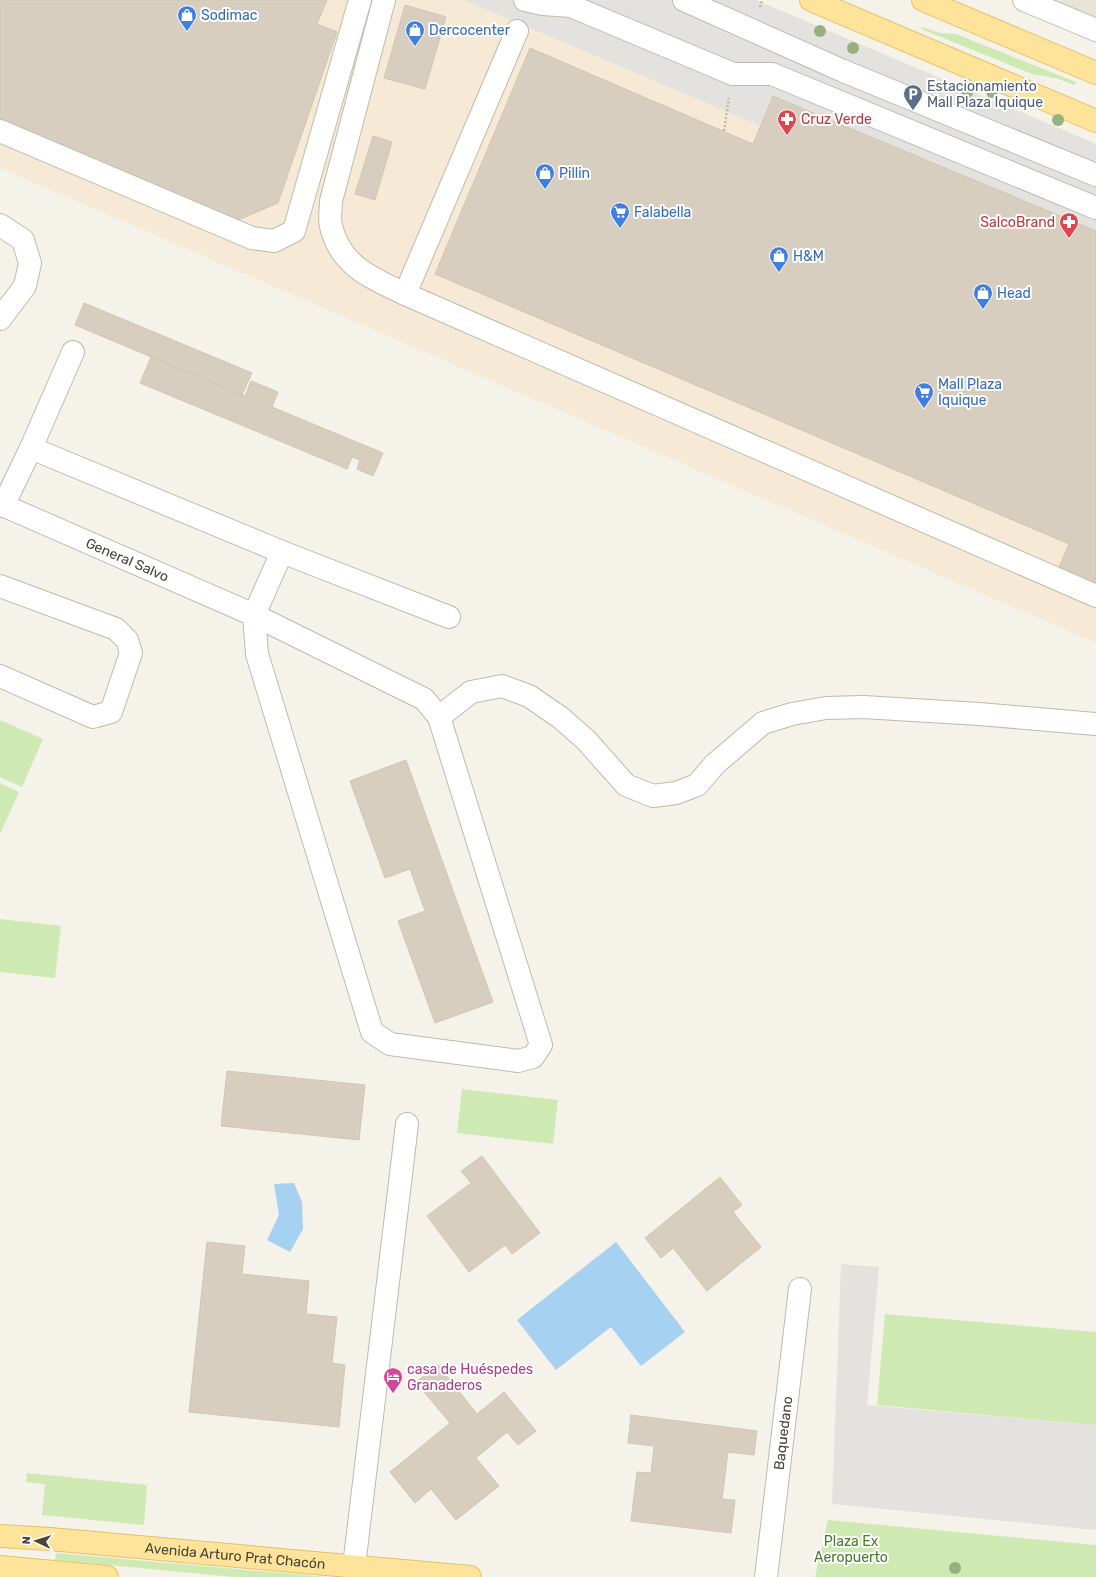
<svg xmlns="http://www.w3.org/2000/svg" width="1096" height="1577" viewBox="0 0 1096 1577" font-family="Rubik,sans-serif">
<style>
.residential{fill:#e9e4d8}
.commercial{fill:#f6e9d6}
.green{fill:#cfe9b3}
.parking{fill:#e4e2de}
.water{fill:#a7d1f1}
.building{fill:#d7cebf;stroke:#d1c6b2}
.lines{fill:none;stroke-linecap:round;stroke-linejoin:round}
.minor-casing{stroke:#c1baac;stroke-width:24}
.major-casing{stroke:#e4c269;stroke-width:24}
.path{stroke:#c2b69e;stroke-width:2.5;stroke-dasharray:2 2;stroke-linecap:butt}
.minor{stroke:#fff;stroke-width:22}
.major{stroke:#fee39a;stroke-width:22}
.tree{fill:#95b180}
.labels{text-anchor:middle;stroke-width:4;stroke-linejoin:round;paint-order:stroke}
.shop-label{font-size:14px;fill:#366cbe;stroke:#fff;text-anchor:start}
.service-label{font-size:14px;fill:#4e5e75;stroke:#fff;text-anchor:start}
.health-label{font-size:14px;fill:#be3a42;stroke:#fff;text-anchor:start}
.street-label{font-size:14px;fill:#494338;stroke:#fff}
.hotel-label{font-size:14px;fill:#b23c85;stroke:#fff;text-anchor:start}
.park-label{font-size:14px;fill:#477c2a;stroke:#fff}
</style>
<rect width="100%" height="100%" fill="#f5f2ea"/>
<path class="residential" d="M 1018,0 L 1096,0 L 1096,33 Z"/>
<path class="commercial" d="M 0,0 L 756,0 L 1096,144 L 1096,643 L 0,168 Z"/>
<path class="green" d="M 922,27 L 940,33 L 956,34 L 1076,82 L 1075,85 L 1055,78 L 1032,74 L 921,29 Z
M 0,720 L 43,739 L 22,787 L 0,777 Z
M 0,783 L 19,792 L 0,834 Z
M 0,919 L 61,926 L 55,978 L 0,972 Z
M 462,1089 L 558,1100 L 553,1144 L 457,1133 Z
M 885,1314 L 1096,1332 L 1096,1425 L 877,1405 Z
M 27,1473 L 147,1485 L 144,1525 L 42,1515 L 45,1484 L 26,1482 Z
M 828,1520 L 1096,1545 L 1096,1577 L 815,1577 Z
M 56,1553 L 327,1577 L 234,1577 L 55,1560 Z"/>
<path class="parking" d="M 464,0 L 756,0 L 1096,144 L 1096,231 L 774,96 L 761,126 Z
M 841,1264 L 879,1267 L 867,1405 L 1096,1425 L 1096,1530 L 832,1504 Z"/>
<path class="water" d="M 294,1183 L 302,1202 L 303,1229 L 290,1252 L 267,1240 L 279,1215 L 274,1184 Z
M 616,1242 L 685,1332 L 641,1366 L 611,1327 L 556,1370 L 517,1320 Z"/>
<path class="building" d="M 0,0 L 327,0 L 317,24 L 337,32 L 278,203 L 236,221 L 0,118 Z
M 405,5 L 446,17 L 425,89 L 384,78 Z
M 530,48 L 753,144 L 773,96 L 1096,231 L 1096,589 L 1057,572 L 1069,544 L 435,274 Z
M 373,136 L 392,142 L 375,200 L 355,194 Z
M 84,303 L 252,373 L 242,395 L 75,325 Z
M 151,357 L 245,396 L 251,381 L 278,392 L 272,407 L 383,453 L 373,476 L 357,469 L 360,460 L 352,457 L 347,469 L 140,383 Z
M 406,760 L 493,1002 L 435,1023 L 398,921 L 425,911 L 410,869 L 385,878 L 350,781 Z
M 227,1071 L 365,1085 L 359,1140 L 221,1126 Z
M 482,1156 L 540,1233 L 512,1254 L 505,1245 L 469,1272 L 427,1216 L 471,1183 L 461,1171 Z
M 720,1177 L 742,1205 L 733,1212 L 761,1247 L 707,1291 L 673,1248 L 661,1258 L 645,1238 Z
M 207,1242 L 245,1246 L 242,1274 L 309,1281 L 306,1314 L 337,1317 L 332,1363 L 345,1365 L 339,1427 L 189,1412 Z
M 438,1365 L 477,1414 L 504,1392 L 536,1431 L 518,1445 L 507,1432 L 476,1458 L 499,1486 L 456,1520 L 431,1489 L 415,1503 L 390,1472 L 450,1423 L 416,1382 Z
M 631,1415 L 757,1431 L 754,1455 L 728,1452 L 722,1499 L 735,1500 L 731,1533 L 631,1521 L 637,1472 L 651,1473 L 654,1446 L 628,1443 Z"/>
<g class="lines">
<defs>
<g id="minor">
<path d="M 384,0 L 331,201 C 331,209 329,218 331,226 C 340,266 372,278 405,294 L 1096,596"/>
<path d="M 525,0 L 543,4 L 571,6 L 733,74 L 772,74 L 1096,208"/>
<path d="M 684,0 L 841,70 L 1096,175"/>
<path d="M 1024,0 L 1096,30"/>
<path d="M 0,131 L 252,238 L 274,241 L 294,231 L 360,0"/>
<path d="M 0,225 L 23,240 L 30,263 L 25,286 L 0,319"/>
<path d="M 405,294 L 517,31"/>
<path d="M 31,448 L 282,552 L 449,617"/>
<path id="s1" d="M 0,504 L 254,615 L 424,699 L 439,717 L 541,1045 L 533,1057 L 518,1061 L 390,1044 L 372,1032 L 257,654 L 254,615 L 282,552"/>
<path d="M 3,506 L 31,448 L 73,352"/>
<path d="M 0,586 L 116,629 L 127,640 L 131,653 L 111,712 L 93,717 L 0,676"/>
<path d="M 439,717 L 471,692 L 502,686 L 529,696 L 561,718 L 586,740 L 626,785 L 653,796 L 676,793 L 697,785 L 715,764 L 763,723 L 792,714 L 826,708 L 863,707 L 979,714 L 1096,724"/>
<path d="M 354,1566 L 407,1124"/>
<path id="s2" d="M 766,1577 L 800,1289"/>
</g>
<g id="major">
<path d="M 811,0 L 1096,121"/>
<path d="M 923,0 L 1096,73"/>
<path id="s3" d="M 0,1536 L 50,1539 L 470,1577"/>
<path d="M 0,1567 L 107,1577"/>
</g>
</defs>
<use href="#minor" class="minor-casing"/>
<use href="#major" class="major-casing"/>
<path class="path" d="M 760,7 L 762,0
M 724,131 L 729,98"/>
<use href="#minor" class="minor"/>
<use href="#major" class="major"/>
</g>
<g class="tree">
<circle cx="820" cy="31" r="6"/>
<circle cx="853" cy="48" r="6"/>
<circle cx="967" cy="92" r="6"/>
<circle cx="992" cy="92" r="6"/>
<circle cx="1058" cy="120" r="6"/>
<circle cx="955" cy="1568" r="6"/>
</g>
<defs>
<symbol id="shop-pin" viewBox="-11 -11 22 30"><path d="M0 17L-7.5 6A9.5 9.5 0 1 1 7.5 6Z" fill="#3f7fe0" stroke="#fff"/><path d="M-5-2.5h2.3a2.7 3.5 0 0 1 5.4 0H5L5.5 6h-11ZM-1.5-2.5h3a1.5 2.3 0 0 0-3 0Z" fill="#fff"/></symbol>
<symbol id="parking-pin" viewBox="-11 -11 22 30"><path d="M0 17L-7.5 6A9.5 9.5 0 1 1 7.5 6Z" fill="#5c6f8a" stroke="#fff"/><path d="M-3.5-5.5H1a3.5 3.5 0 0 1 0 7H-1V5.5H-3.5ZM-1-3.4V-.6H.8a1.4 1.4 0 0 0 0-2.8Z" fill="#fff"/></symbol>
<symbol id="pharmacy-pin" viewBox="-11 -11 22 30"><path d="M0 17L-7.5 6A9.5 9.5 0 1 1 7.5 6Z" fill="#e0444e" stroke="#fff"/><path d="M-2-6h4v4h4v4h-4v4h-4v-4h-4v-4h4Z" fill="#fff"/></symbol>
<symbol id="supermarket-pin" viewBox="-11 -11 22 30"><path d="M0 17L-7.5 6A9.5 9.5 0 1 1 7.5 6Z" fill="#3f7fe0" stroke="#fff"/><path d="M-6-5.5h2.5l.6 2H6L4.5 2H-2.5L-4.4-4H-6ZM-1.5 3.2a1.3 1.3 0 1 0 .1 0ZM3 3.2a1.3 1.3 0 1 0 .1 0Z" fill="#fff"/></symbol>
<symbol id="hotel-pin" viewBox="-11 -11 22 30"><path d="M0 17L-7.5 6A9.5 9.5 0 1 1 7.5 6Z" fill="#d1479c" stroke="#fff"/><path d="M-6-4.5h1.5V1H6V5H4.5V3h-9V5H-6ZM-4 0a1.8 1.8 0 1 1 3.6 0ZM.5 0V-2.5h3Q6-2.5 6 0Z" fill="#fff"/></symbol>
</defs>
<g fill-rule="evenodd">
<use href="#shop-pin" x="176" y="4" width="22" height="30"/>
<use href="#shop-pin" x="404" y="19" width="22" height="30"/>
<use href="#parking-pin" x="902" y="83" width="22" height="30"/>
<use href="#pharmacy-pin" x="776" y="108" width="22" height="30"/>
<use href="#shop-pin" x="534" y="162" width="22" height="30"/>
<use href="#supermarket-pin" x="609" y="201" width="22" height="30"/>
<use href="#pharmacy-pin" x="1058" y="211" width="22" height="30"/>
<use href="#shop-pin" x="768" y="245" width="22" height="30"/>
<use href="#shop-pin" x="972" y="282" width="22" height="30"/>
<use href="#supermarket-pin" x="913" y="381" width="22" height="30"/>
<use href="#hotel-pin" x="382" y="1366" width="22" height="30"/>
</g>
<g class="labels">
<g class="shop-label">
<text x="201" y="20">Sodimac</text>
<text x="429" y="35">Dercocenter</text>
<text x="559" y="178">Pillin</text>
<text x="634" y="217">Falabella</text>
<text x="793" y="261">H&amp;M</text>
<text x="997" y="298">Head</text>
<text x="938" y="389">Mall Plaza<tspan x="938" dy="16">Iquique</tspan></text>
</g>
<g class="service-label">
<text x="927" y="91">Estacionamiento<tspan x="927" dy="16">Mall Plaza Iquique</tspan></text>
</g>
<g class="health-label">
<text x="801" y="124">Cruz Verde</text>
<text x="1055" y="227" text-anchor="end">SalcoBrand</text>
</g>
<g class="street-label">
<text dy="5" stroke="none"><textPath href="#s1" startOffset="139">General Salvo</textPath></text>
<text dy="5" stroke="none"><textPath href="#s2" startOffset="145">Baquedano</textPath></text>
<text dy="5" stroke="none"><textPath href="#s3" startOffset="236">Avenida Arturo Prat Chacón</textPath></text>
</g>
<g class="hotel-label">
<text x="407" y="1374">casa de Huéspedes<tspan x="407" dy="16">Granaderos</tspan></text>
</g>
<g class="park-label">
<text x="851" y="1546">Plaza Ex<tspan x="851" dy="16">Aeropuerto</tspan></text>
</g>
</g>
<g transform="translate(36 1541) rotate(274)" stroke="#ffffff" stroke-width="3" paint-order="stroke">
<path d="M0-3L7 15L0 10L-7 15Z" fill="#494338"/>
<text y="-6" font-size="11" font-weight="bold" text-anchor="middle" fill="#494338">N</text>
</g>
</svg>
